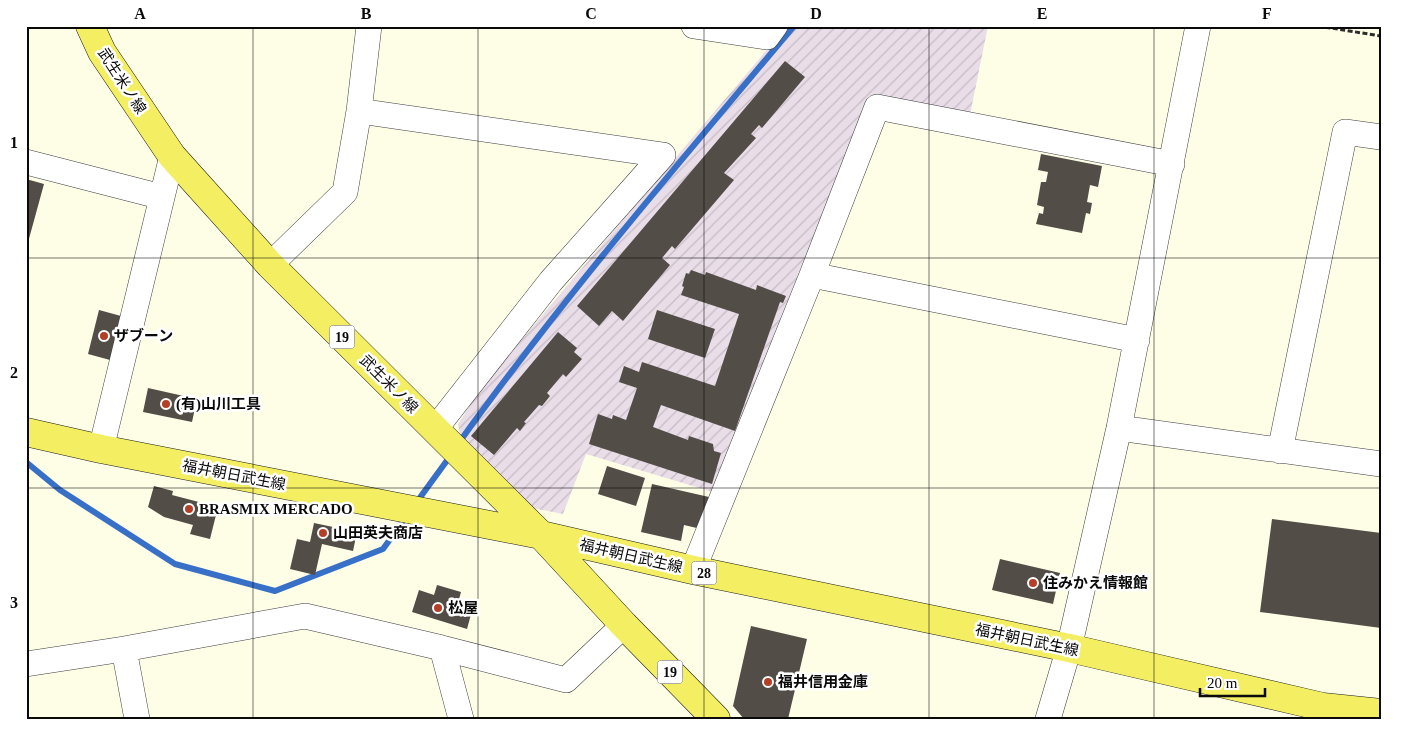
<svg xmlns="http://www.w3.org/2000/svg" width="1407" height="745" viewBox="0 0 1407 745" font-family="'Times New Roman','Noto Sans JP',serif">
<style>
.industrial{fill:url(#industrial-furrows)}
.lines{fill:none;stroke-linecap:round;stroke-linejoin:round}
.stream{stroke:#3870c7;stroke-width:6}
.building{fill:#524d47}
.minor-casing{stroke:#3d3d3d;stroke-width:26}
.major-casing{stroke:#1b1b1b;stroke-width:29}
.path{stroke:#2c2c2c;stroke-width:3;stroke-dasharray:5 2.5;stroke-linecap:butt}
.minor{stroke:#fff;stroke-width:25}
.major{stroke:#f3ee62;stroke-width:28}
.grid{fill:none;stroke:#0a0a0a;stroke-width:1;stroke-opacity:0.55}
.poi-dot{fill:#b33f29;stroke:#fff;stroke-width:2}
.labels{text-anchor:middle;stroke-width:5;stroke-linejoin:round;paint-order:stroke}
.shield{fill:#fff;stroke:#545454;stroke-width:1}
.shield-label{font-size:14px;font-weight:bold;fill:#0a0a0a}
.street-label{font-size:15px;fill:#0a0a0a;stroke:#fff}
.poi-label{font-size:15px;font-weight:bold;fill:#0a0a0a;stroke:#fff;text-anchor:start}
.neatline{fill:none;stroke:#0a0a0a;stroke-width:2}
.grid-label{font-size:16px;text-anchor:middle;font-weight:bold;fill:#0a0a0a}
</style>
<defs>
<pattern id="industrial-furrows" width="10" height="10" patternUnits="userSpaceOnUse" patternTransform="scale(1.25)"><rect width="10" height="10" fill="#e9dde8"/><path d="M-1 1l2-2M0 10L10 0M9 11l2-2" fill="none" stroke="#c6bcc6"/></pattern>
</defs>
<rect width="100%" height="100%" fill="#fefee7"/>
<path class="industrial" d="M 787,26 L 988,26 L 970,115 L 869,96 L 713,492 L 586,454 L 563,514 L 517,505 L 460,436 L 458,424 L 483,385 Z"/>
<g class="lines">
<path class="stream" d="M 458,444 C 562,299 679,163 794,26
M 26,462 L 60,490 L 175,564 L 275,591 L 383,549 L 407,516
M 416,503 L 451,455"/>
</g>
<path class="building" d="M 785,61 L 805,77 L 762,128 L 759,125 L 751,134 L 756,138 L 724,173 L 734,180 L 675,249 L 672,246 L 662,258 L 670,265 L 623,321 L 612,311 L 599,326 L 577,306 Z
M 1041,154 L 1102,166 L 1098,187 L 1090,185 L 1087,202 L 1092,203 L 1090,214 L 1086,213 L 1082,233 L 1036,224 L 1039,213 L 1043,214 L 1044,207 L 1037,205 L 1041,182 L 1046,182 L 1048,172 L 1038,170 Z
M 26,179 L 44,184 L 27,246 L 26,246 Z
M 691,270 L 705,275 L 706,272 L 756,290 L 757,285 L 786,296 L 783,303 L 780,302 L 735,431 L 661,405 L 653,427 L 688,440 L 689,436 L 713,444 L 714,451 L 721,453 L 712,484 L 589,444 L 598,414 L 612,419 L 613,415 L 626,420 L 637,388 L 619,382 L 624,366 L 639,372 L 642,362 L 715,386 L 739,314 L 681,295 L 684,287 L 682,286 L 686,273 L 689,274 Z
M 99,310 L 121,316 L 110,360 L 88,354 Z
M 657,310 L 715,329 L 705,358 L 648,339 Z
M 558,332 L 577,348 L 574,352 L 582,359 L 566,377 L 563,374 L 547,393 L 550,396 L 542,406 L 539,405 L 524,422 L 526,423 L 520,431 L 517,428 L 494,455 L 471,436 Z
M 148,388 L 197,399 L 192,422 L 143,412 Z
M 607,466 L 645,478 L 636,506 L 598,494 Z
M 652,484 L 709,497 L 701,529 L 684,525 L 681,541 L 641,532 Z
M 154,486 L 173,491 L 172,495 L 218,507 L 210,539 L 190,534 L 193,525 L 164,517 L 148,507 Z
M 1272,519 L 1381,533 L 1381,628 L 1260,612 Z
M 314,523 L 357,532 L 353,551 L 322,544 L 315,575 L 290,569 L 297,539 L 310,542 Z
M 1000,559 L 1060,573 L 1053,604 L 992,590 Z
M 437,585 L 461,592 L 458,603 L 473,607 L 467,629 L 412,612 L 419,590 L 434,595 Z
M 751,626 L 807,639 L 788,719 L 744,719 L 733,706 Z"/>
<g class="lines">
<defs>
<path id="minor" d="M 694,26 L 767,37 L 775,26
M 359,111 L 663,155
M 26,162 L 162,197
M 270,265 L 345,192 L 359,111 L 369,26
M 812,275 L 1137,340
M 1119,428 L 1381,464
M 435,429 L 551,281 L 663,155
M 101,449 L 172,156
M 1280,451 L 1345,132 L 1381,137
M 693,570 L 812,275 L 877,107 L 1172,164
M 442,648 L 461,719
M 124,649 L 137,719
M 26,664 L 124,649 L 305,616 L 442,648 L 566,680 L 624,625
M 1048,719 L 1069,648 L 1119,428 L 1198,26"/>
<path id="major" d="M 90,26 L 102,52 L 172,156 L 270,265 L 541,535 L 624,625 L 716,719
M 26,432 L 101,449 L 541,535 L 693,570 L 1069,648 L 1323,707 L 1381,713"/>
</defs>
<use href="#minor" class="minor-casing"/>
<use href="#major" class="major-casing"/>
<path class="path" d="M 1318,26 L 1381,36"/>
<use href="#minor" class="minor"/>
<use href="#major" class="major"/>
</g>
<path class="grid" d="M 253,26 L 253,719M 478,26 L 478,719M 704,26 L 704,719M 929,26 L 929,719M 1154,26 L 1154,719M 26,258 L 1381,258M 26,488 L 1381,488"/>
<g class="poi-dot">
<circle cx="104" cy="336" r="5"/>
<circle cx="166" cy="404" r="5"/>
<circle cx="189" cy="509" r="5"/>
<circle cx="323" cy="533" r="5"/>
<circle cx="1033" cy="583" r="5"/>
<circle cx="438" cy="608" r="5"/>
<circle cx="768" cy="682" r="5"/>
</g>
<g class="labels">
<g class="shield">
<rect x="329.5" y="325.5" width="25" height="23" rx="4"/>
<rect x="691.5" y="561.5" width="25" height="23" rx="4"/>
<rect x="657.5" y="660.5" width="25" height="23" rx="4"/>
</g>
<g class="shield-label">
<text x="342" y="342">19</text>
<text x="704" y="578">28</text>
<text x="670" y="677">19</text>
</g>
<g class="street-label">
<text transform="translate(122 81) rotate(57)" y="5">武生米ノ線</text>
<text transform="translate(389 384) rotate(45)" y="5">武生米ノ線</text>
<text transform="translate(234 475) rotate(11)" y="5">福井朝日武生線</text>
<text transform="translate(631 556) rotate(13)" y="5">福井朝日武生線</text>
<text transform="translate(1027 640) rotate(12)" y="5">福井朝日武生線</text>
</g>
<g class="poi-label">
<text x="114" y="341">ザブーン</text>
<text x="176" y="409">(有)山川工具</text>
<text x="199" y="514">BRASMIX MERCADO</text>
<text x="333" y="538">山田英夫商店</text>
<text x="1043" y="588">住みかえ情報館</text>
<text x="448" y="613">松屋</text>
<text x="778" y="687">福井信用金庫</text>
</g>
</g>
<rect width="1407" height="745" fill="none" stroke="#ffffff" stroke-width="55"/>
<path d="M1200 688v8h65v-8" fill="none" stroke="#0a0a0a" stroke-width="2.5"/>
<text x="1207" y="688" font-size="15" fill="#0a0a0a" stroke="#ffffff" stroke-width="4" paint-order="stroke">20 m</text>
<rect x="28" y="28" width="1352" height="690" class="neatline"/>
<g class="grid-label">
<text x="140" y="19">A</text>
<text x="366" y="19">B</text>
<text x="591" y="19">C</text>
<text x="816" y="19">D</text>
<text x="1042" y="19">E</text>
<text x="1267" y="19">F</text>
<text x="14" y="148">1</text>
<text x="14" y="378">2</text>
<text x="14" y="608">3</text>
</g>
</svg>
